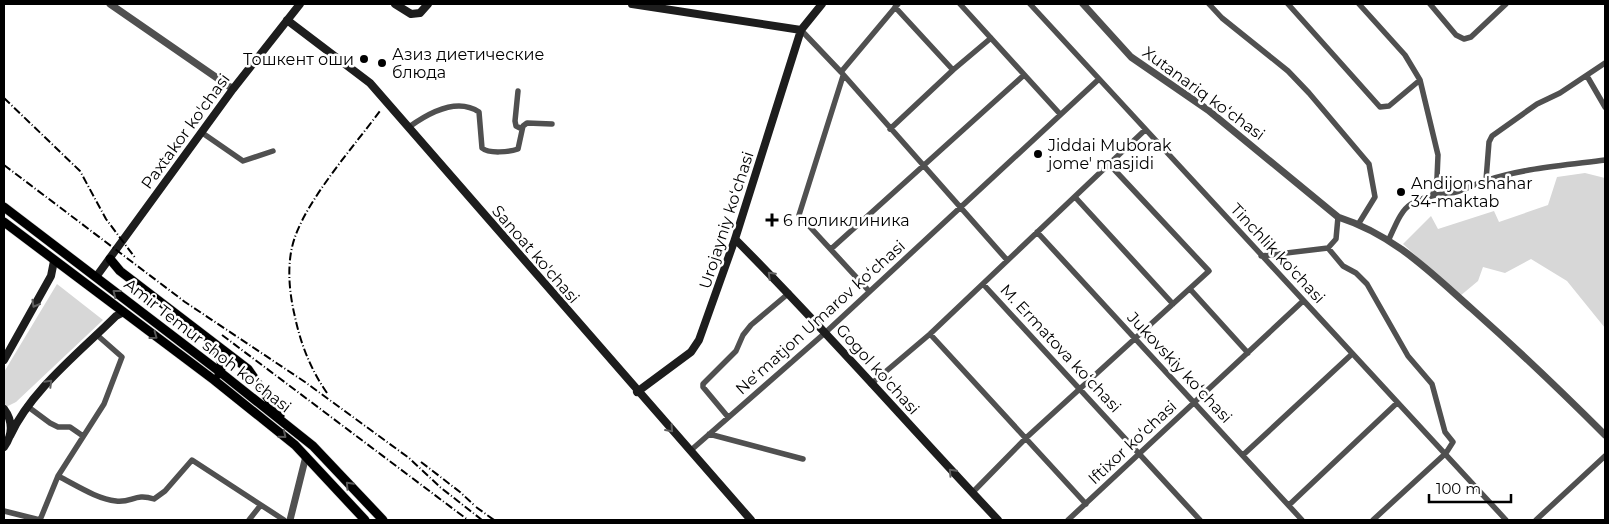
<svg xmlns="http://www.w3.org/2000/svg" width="1609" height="524" viewBox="0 0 1609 524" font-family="Montserrat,sans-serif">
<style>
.green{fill:#d7d7d7}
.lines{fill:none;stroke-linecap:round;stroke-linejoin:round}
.primary-casing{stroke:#dbdbdb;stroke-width:10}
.minor{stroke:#505050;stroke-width:5.5}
.tertiary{stroke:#505050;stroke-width:7}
.secondary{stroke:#1d1d1d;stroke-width:8}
.primary{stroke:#000;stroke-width:9}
.rail{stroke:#000;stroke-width:2;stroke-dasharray:8 2.5 1 2.5;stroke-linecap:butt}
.oneway{stroke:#616161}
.oneway2{stroke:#595959}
.poi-dot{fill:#000;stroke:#fff;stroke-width:2}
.labels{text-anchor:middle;stroke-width:5;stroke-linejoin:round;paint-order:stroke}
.poi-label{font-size:16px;fill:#000;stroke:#fff;text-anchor:start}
.street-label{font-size:16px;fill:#000;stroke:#fff}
</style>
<rect width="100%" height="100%" fill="#fff"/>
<path class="green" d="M 1585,173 L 1605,178 L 1605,328 L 1567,281 L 1531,259 L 1505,273 L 1483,267 L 1478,281 L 1460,296 L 1403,244 L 1431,216 L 1438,229 L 1494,211 L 1499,222 L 1548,205 L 1557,177 Z
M 57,284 L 103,320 L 16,402 L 4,408 L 4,372 Z"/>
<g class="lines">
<defs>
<path id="primary" d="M 4,207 L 220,372 L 313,446 L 383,520
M 4,222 L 214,380 L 295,445 L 365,520
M 110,259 L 120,271 L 248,369 L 280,416
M 211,347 C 220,354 225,363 219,374"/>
</defs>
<use href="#primary" class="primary-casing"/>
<path class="minor" d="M 898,4 L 841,72 L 1007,260
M 960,4 L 1060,114
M 1030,4 L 1506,520
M 1209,4 L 1222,18 L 1288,71 L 1309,93 L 1369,164 L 1375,197 L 1359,223
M 1288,4 L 1380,107 L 1389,106 L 1420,80
M 1359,4 L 1405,55 L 1420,80 L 1438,155 L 1437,178 L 1433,194
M 1430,4 L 1456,35 L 1464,39 L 1471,37 L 1506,4
M 895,7 L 953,70
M 801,30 L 841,72
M 843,76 L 799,215 L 869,291
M 1587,76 L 1605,107
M 518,91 L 515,121 L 516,126 L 522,129
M 409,127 C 427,114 457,97 479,112 L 482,148 C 489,154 509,152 518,149 L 523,126 L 527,123 L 552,124
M 890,129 L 953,70 L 991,38
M 201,132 L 243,161 L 273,151
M 1486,180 L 1489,142 L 1492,136 L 1537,104 L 1560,93 L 1605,63
M 1075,197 L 1173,304
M 1037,232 L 1302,520
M 1389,239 C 1395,227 1400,211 1411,204 C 1425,195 1440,195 1456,192 C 1467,189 1477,183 1488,180 C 1525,168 1566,165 1605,160
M 1328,248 L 1343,266 L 1356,273 L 1367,284 L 1408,356 L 1432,384 L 1445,432 L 1453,442 L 1446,453 L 1373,520
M 831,249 L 1024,75
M 1261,256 L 1328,248 L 1336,239 L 1338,217
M 983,284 L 1200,520
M 1190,289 L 1248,353
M 930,334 L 1086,504
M 871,384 L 930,334 L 1145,130
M 27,406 L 50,423 L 58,427 L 70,427 L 83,436
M 728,417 L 703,387 L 703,384 L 736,351 L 743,335 L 751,325 L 789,293
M 709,434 L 803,459
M 690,451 L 826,332 L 1099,79
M 1243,455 L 1352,354
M 58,476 L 104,404 L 122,357 L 97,335
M 972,493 L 1027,437 L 1209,271 L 1109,164
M 1289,505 L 1397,403
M 4,511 L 40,520
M 40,520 L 58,476 C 76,485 97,499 116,501 C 132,503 135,493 154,499 L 165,491 L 192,460 L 284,520
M 249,520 L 260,506
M 1068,520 L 1303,301
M 1536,520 L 1605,456"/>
<path class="tertiary" d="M 110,4 L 233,89
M 1083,4 L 1131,57 L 1208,110 L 1338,217 C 1394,235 1429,271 1472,309 C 1518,350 1562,392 1605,435
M 290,520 L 306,456"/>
<path class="secondary" d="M 395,4 L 411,14 L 420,13 L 428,4
M 632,4 L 801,30
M 287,20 L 370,83 L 751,520
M 735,239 C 826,330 910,427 998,520
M 96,277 L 233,89 L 300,4
M 4,360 L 51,276 L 54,261
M 637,392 L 691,352 L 699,340 L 735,239 L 801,30 L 822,4
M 4,409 C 13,421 13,435 4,447
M 10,436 C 31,390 80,352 116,316 L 122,313"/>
<use href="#primary" class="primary"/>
<path class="rail" d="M 4,98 L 80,171 L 106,219 L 136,259
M 4,165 L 185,302 L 305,382 L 409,458 L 440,487 L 482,520
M 222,335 L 468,520
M 327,393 C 311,370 301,345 295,317 C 289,292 286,262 295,237 C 309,197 354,146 380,111
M 421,462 L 460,492 L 475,506
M 476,507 L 494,520"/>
</g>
<defs><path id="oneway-chevron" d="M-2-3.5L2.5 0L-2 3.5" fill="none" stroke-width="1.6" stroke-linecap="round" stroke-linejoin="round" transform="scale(1.25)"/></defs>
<g class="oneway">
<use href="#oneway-chevron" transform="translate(771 275) rotate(-135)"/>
<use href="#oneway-chevron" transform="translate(35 304) rotate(120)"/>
<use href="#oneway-chevron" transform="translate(49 383) rotate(-45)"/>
<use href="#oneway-chevron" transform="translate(670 429) rotate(48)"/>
<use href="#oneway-chevron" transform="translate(952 472) rotate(-133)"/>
</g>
<g class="oneway2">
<use href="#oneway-chevron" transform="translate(116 293) rotate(-142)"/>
<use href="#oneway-chevron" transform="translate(154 336) rotate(36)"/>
<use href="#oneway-chevron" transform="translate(283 435) rotate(39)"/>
<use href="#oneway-chevron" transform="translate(349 485) rotate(-133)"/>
</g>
<g class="poi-dot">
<circle cx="364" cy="59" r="5"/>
<circle cx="382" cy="63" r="5"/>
<circle cx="1038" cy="154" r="5"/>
<circle cx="1401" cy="192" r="5"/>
<path d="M769.5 212.5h5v5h5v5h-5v5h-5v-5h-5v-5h5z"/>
</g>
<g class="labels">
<g class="poi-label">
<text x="392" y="60">Азиз диетические<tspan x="392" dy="18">блюда</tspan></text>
<text x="354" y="65" text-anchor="end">Тошкент оши</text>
<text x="1048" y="151">Jiddai Muborak<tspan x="1048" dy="18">jome' masjidi</tspan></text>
<text x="1411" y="189">Andijon shahar<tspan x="1411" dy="18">34-maktab</tspan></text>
<text x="783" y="226">6 поликлиника</text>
</g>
<g class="street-label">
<text transform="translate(1204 93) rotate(36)" y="6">Xutanariq koʻchasi</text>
<text transform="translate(185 131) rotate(-54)" y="6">Paxtakor ko'chasi</text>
<text transform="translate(726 220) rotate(-72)" y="6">Urоjayniy koʻchasi</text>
<text transform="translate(1278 253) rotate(47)" y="6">Tinchlik ko'chasi</text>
<text transform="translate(536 254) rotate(49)" y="6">Sanoat ko'chasi</text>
<text transform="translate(820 317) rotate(-42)" y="6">Neʻmatjon Umarov koʻchasi</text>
<text transform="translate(208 345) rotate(38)" y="6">Amir Temur shoh ko'chasi</text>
<text transform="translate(1061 348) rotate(47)" y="6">M. Ermatova koʻchasi</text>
<text transform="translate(1180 367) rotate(47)" y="6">Jukovskiy koʻchasi</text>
<text transform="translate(878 369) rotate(48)" y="6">Gogol ko'chasi</text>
<text transform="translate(1132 442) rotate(-43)" y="6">Iftixor koʻchasi</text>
</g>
</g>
<rect width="1609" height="524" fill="none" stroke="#000000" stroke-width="10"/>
<path d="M1429 494v8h82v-8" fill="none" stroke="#000000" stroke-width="2.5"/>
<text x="1436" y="494" font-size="15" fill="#000000" stroke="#ffffff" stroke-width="4" paint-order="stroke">100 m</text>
</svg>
